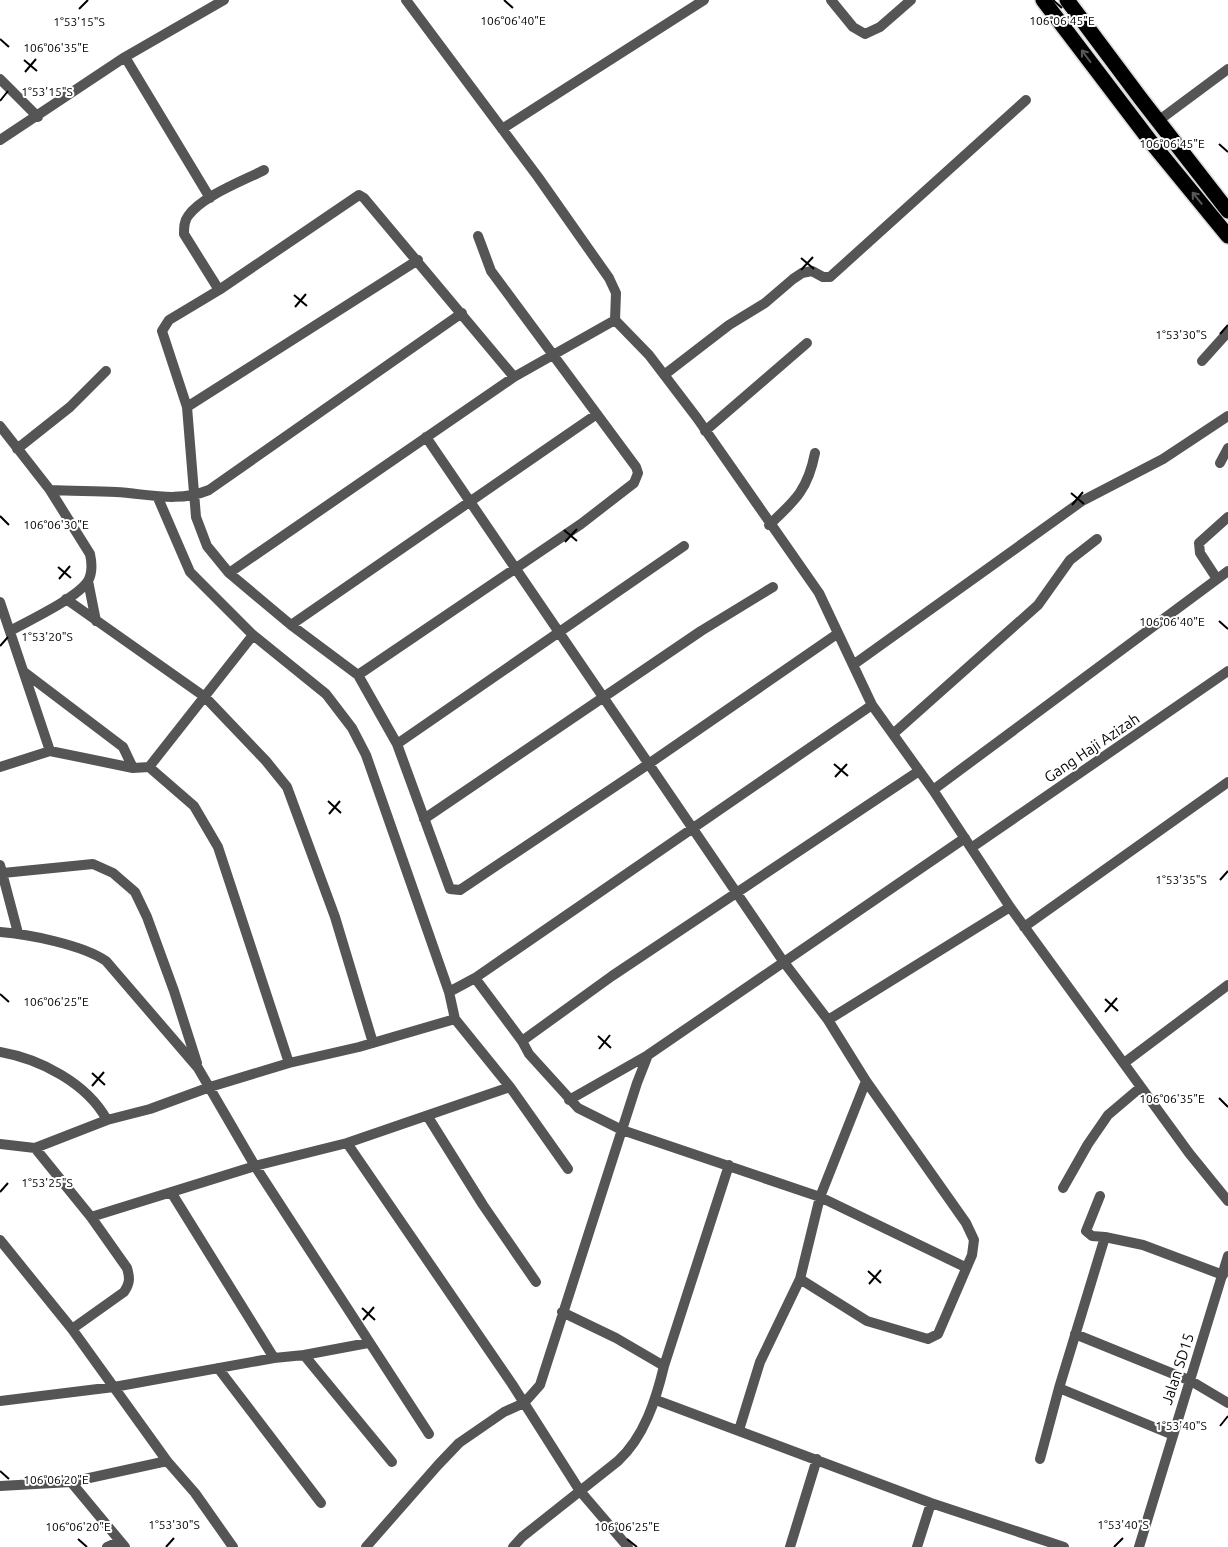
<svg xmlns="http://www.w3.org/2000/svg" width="1228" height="1547" viewBox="0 0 1228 1547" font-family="Ubuntu,sans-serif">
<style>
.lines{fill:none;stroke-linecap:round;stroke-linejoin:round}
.highway-casing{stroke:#dbdbdb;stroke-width:18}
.street{stroke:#555;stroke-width:10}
.highway{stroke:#000;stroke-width:15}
.oneway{stroke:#595959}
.ticks{fill:none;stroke:#000;stroke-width:2}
.labels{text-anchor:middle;stroke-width:4;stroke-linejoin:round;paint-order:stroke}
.street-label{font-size:15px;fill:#000;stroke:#fff}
.ticks-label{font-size:12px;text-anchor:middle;fill:#000;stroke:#fff;stroke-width:4;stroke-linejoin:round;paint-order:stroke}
</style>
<rect width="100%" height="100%" fill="#fff"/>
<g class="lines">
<defs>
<path id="highway" d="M 1043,0 L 1151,142 L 1228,236
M 1067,0 L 1141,99 L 1228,211"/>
</defs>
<use href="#highway" class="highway-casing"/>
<path class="street" d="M 406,0 L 538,177 L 609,278 L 616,293 L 615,320 L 649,355 L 697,418 L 819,593 L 872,705 L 933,790 L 1010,907 L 1189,1153 L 1228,1201
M 831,0 L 853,27 L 865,34 L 880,27 L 911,0
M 125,57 L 210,198
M 0,79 L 38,117
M 1158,121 L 1228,69
M 502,129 L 704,0
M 0,140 L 125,57 L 224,0
M 219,290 L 184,234 C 184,228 184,221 188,216 C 202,196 243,181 264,170
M 1202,361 L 1228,332
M 664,375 L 729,325 L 765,303 L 793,279 L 802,273 L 812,271 L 823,277 L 830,277 L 1026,100
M 514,377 L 364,198 L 359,195 L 219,290 L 169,320 L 162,331 L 187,407 L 196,517 L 207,546 L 229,573 L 291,625 L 358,675 L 397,744 L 450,889 L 460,890 L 650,763 L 837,634
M 187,407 L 418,260
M 0,426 L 50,490 L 90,554 C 92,563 93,572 88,581 C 77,598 30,620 10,631
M 705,431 L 807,343
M 426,437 L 783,961 L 828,1020 L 866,1081 L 966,1223 L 974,1240 L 972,1255 L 938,1334 L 928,1339 L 867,1321 L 800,1279 L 820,1197 L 866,1081
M 17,449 L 70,407 L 106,371
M 1220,463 L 1228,448
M 50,490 C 72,491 94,491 116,492 C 149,494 177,503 209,490 L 462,313
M 769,525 C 796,500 808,489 815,453
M 229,573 L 514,377 L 615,320
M 1217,579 L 1200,553 L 1199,543 L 1228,517
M 88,581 L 96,621
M 66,599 L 205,697 L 266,761 L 287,787 L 335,917 L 373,1043
M 0,602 L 50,751
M 291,625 L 597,414
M 253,635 L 326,694 L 352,728 L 366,755 L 449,992 L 455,1019 L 510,1087 L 568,1169
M 853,665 L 1082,501 L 1163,459 L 1228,416
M 24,672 L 123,747 L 133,768
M 358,675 L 581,524 L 634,483 L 638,473 L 636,467 L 491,271 L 478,236
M 893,734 L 1038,605 L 1070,560 L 1097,539
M 397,744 L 684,546
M 0,767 L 50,751 L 133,768 L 149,767 L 253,635 L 190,572 L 158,498
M 149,767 L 194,806 L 218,847 L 289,1063
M 933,790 L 1228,571
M 424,819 L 701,631 L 773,587
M 971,848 L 1228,671
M 0,865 L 18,933
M 3,873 L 93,864 L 113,873 L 135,892 L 147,917 L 174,991 L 197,1063
M 1024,927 L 1228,782
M 0,932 C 28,934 83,945 106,961 L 198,1068 L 255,1166 L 429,1434
M 475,978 L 522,1041 L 529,1054 L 578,1108 L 622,1130 L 820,1197 L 965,1267
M 449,992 L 475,978 L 872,705
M 828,1020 L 1010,907
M 522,1041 L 612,976 L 919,771
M 0,1052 C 40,1059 87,1083 107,1120
M 1124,1063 L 1228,985
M 569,1100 L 648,1055
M 428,1117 L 483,1205 L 536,1282
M 347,1143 L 512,1384 L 580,1491 L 628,1547
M 0,1144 L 35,1148 L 107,1120 L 150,1109 L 210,1087 L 289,1063 L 359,1047 L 455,1019
M 35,1148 L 91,1217 L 127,1268 C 130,1278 130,1283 124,1292 L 72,1329
M 1063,1188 L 1088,1144 L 1108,1115 L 1141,1087
M 171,1192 L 274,1358
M 1100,1196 L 1086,1231 L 1092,1236 L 1105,1237
M 91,1217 L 255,1166 L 347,1143 L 510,1087
M 0,1240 L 72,1329 L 167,1461 L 195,1493 L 233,1547
M 562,1312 L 616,1338 L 664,1366
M 1075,1334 L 1191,1381 L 1228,1403
M 304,1355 L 368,1343
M 218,1368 L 321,1503
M 1059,1388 L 1173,1435
M 656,1400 L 931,1503 L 1064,1547
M 0,1401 L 114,1387 L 274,1358 L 304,1355 L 392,1462
M 739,1430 L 760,1362 L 800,1279
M 1040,1459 L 1059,1388 L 1105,1237 L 1143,1245 L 1223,1275
M 71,1482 L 125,1547
M 0,1486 L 71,1482 L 167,1461
M 107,1547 L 120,1541
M 366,1547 L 438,1465 L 459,1443 L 504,1412 L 524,1403 L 540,1385 L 637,1083 L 648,1055 L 965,838
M 513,1547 L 522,1537 L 618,1461 C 644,1437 656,1400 664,1366 L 729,1165
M 790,1547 L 817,1459
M 917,1547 L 931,1503
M 1139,1547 L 1228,1256"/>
<use href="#highway" class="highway"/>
</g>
<defs><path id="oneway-shaft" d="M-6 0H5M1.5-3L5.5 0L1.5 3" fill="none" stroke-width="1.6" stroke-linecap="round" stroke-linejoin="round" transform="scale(1.25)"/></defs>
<g class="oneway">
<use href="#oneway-shaft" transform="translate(1086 56) rotate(-127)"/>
<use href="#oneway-shaft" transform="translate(1197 198) rotate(-129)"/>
</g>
<path class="ticks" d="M 504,0 L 513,8M 1053,0 L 1062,8M 79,9 L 88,0M 0,39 L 9,47M 24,60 L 37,71M 25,72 L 36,59M 0,101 L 8,91M 1219,144 L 1228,152M 801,258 L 814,269M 801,270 L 813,257M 294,295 L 307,306M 295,307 L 306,294M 1220,334 L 1228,325M 1071,493 L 1084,504M 1072,505 L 1083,492M 0,516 L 9,525M 564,530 L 577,541M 565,542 L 577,529M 58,567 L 71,578M 59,579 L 70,566M 1219,621 L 1228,629M 0,646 L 8,637M 834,764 L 848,776M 835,777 L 847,764M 328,801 L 341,813M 329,814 L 340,801M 1220,880 L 1228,871M 0,994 L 9,1002M 1105,999 L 1118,1011M 1105,1012 L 1117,998M 598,1036 L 611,1048M 599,1049 L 610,1035M 92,1073 L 105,1085M 92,1086 L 104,1072M 1219,1098 L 1228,1107M 0,1192 L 8,1183M 868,1271 L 881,1283M 869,1284 L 881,1270M 362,1308 L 375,1320M 363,1320 L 374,1307M 1220,1426 L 1228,1416M 0,1471 L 9,1479M 78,1539 L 87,1547M 627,1539 L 637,1547M 166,1547 L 174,1538M 1114,1547 L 1123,1538"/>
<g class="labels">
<g class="street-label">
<text transform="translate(1092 748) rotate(-34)" y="5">Gang Haji Azizah</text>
<text transform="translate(1178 1369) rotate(-72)" y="5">Jalan SD15</text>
</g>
</g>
<g class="ticks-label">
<text x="513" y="25">106°06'40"E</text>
<text x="1062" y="25">106°06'45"E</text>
<text x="79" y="26">1°53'15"S</text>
<text x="56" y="52">106°06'35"E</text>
<text x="47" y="96">1°53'15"S</text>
<text x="1172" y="148">106°06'45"E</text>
<text x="1181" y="339">1°53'30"S</text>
<text x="56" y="529">106°06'30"E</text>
<text x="1172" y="626">106°06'40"E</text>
<text x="47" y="641">1°53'20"S</text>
<text x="1181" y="884">1°53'35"S</text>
<text x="56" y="1006">106°06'25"E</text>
<text x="1172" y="1103">106°06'35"E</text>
<text x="47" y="1187">1°53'25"S</text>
<text x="1181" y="1430">1°53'40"S</text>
<text x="56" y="1484">106°06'20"E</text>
<text x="174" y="1529">1°53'30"S</text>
<text x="1123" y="1529">1°53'40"S</text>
<text x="78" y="1531">106°06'20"E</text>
<text x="627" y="1531">106°06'25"E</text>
</g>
</svg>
